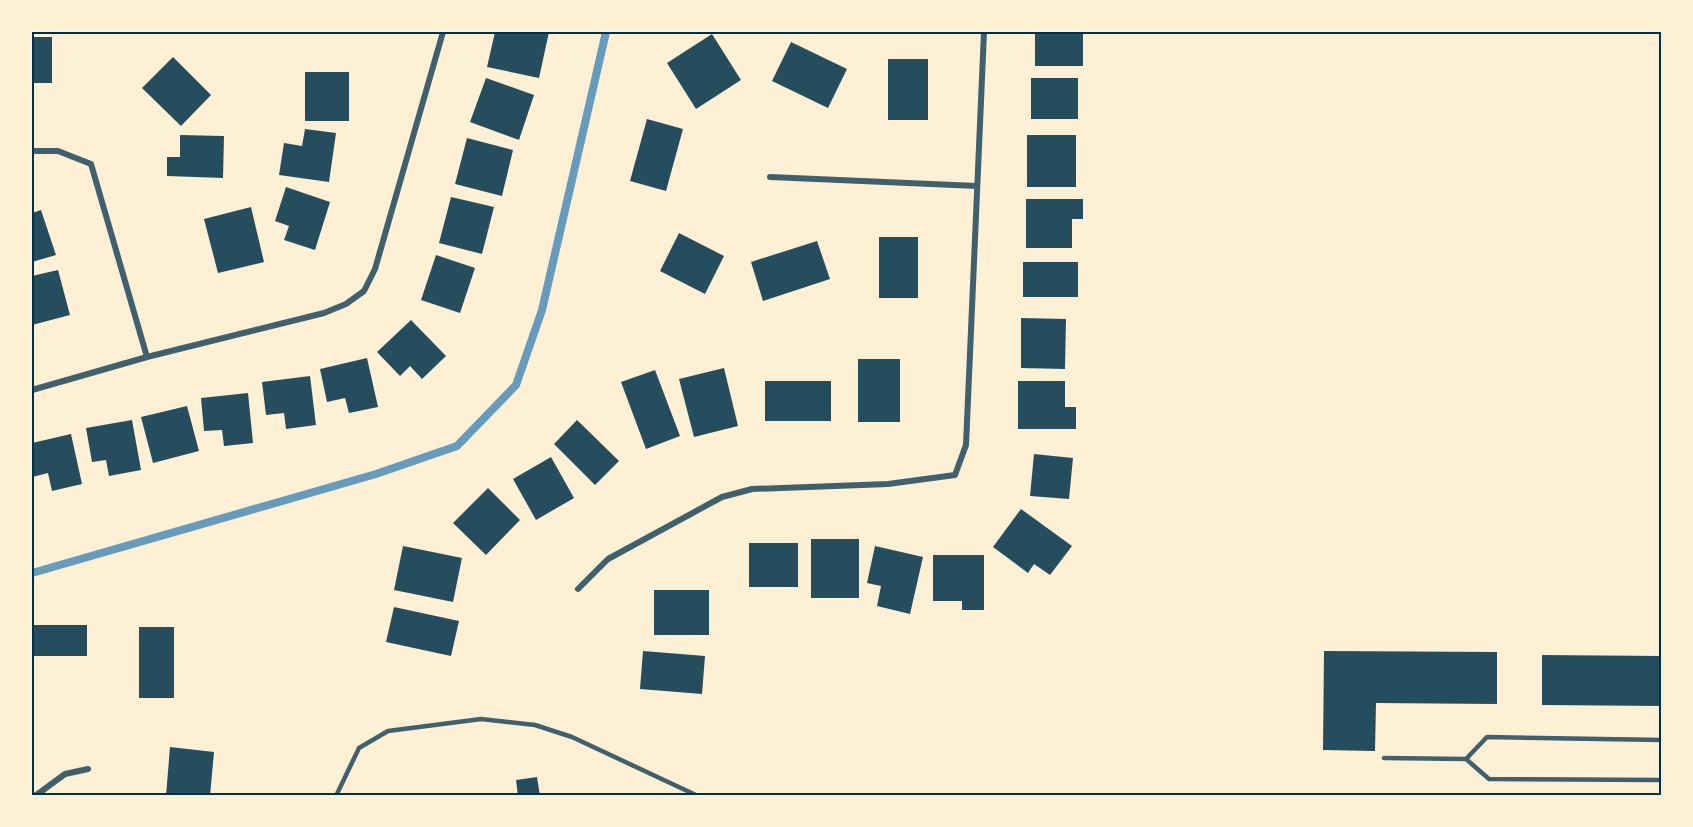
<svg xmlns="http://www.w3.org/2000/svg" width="1693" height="827" viewBox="0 0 1693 827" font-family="Signika,sans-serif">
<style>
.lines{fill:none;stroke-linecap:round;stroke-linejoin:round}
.stream{stroke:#669bbc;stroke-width:8}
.building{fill:#264d5e}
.service{stroke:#3f606c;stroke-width:4.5}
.minor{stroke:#3f606c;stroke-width:6}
.neatline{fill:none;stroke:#003049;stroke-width:2}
</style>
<rect width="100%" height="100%" fill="#fdf0d5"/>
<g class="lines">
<path class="stream" d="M 32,573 L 376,474 L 457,446 L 516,385 L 542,310 L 606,32"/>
</g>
<path class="building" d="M 495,32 L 549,32 L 539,78 L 487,67 Z
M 1035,32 L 1083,32 L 1083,66 L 1035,66 Z
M 712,34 L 741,80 L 696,109 L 667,63 Z
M 32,37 L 52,37 L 52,83 L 32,83 Z
M 791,42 L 847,69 L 828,108 L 772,81 Z
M 173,57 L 211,95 L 181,126 L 142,88 Z
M 888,59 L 928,59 L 928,120 L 888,120 Z
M 305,72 L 349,72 L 349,121 L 305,121 Z
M 486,78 L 534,95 L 519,140 L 470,122 Z
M 1031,78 L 1078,78 L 1078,119 L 1031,119 Z
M 647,119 L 683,129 L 666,191 L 630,181 Z
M 305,129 L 336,133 L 329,182 L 279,175 L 284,143 L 302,146 Z
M 180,135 L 224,136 L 223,178 L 167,176 L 167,157 L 180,157 Z
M 1027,135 L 1076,135 L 1076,187 L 1027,187 Z
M 467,138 L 513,150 L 502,196 L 455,184 Z
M 286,187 L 330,202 L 315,250 L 284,240 L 289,226 L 275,221 Z
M 451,197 L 494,207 L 482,254 L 439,243 Z
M 1026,199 L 1083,199 L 1083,219 L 1072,219 L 1072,248 L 1026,248 Z
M 251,207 L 264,262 L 218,273 L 204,219 Z
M 41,210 L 56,255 L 32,262 L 32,213 Z
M 679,233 L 724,256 L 705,294 L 660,271 Z
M 879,237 L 918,237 L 918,298 L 879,298 Z
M 817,241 L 830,279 L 763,301 L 751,262 Z
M 436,255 L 475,268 L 460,313 L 421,300 Z
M 1023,262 L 1078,262 L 1078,297 L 1023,297 Z
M 58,270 L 70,315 L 32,325 L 32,276 Z
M 1021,318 L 1066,319 L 1065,369 L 1021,368 Z
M 411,320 L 446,356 L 422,379 L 410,366 L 400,376 L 377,352 Z
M 367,358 L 378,407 L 349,413 L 345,398 L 327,402 L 320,369 Z
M 858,359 L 900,359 L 900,422 L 858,422 Z
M 724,368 L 738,426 L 694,437 L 679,379 Z
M 655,370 L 680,436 L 646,449 L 621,382 Z
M 310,376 L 316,425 L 286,429 L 284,413 L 266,415 L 262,382 Z
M 765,381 L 831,381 L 831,421 L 765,421 Z
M 1018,381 L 1065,381 L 1065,407 L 1076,407 L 1076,429 L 1018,429 Z
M 248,393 L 253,443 L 224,446 L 222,430 L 204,431 L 201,398 Z
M 187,406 L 199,451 L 153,463 L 141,417 Z
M 132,420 L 141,470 L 109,476 L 106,460 L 92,462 L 86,428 Z
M 577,420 L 619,461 L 595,485 L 554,444 Z
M 71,434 L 82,484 L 52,491 L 48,473 L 32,477 L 32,443 Z
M 1034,454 L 1073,458 L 1069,499 L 1030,496 Z
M 551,457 L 574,498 L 536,520 L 513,479 Z
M 488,488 L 520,520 L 486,555 L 453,523 Z
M 1021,509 L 1072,546 L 1050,575 L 1034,564 L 1028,573 L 993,547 Z
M 811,539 L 859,539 L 859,598 L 811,598 Z
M 749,543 L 798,543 L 798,587 L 749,587 Z
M 403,546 L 462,558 L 453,602 L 394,590 Z
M 875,546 L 923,557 L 910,614 L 877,606 L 881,586 L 867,583 Z
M 933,555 L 984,555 L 984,610 L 962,610 L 962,601 L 933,601 Z
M 654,590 L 709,590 L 709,635 L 654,635 Z
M 394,607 L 459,621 L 451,656 L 386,642 Z
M 32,625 L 87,625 L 87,656 L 32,656 Z
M 139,627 L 174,627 L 174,698 L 139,698 Z
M 643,651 L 705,656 L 702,694 L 640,689 Z
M 1324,651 L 1497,652 L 1497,704 L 1376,703 L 1375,751 L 1323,750 Z
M 1542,655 L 1662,656 L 1662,706 L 1542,705 Z
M 170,747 L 214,752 L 210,796 L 166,796 Z
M 537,777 L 540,796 L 518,796 L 516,780 Z"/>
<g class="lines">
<path class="service" d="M 1662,740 L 1487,737 L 1466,759 L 1489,779 L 1662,780
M 1384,758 L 1466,759
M 336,796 L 359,748 L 388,731 L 481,719 L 535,725 L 572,737 L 698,796"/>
<path class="minor" d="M 32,151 L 58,151 L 91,164 L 147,357
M 770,177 L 977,186
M 32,390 L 147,357 L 324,313 L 346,304 L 364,291 L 375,269 L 443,32
M 578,589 L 608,559 L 722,497 L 752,489 L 888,484 L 955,475 L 966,445 L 984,32
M 35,796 L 65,774 L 88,769"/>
</g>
<rect width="1693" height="827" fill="none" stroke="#fdf0d5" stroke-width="66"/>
<rect x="33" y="33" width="1627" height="761" class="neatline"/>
</svg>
